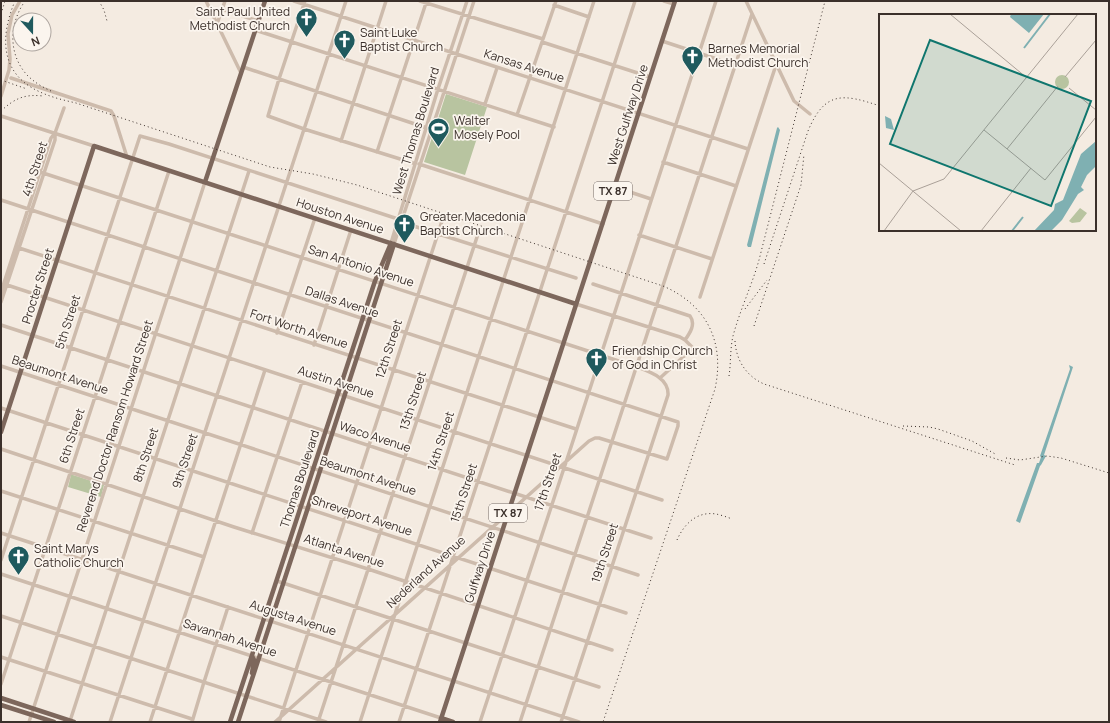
<svg xmlns="http://www.w3.org/2000/svg" width="1110" height="723" viewBox="0 0 1110 723" font-family="Manrope,sans-serif">
<style>
.green{fill:#b8c4a0}
.water{fill:#7fb0b2}
.lines{fill:none;stroke-linecap:round;stroke-linejoin:round}
.minor{stroke:#cdbbac;stroke-width:3.5}
.major{stroke:#7d675c;stroke-width:4.5}
.rail{stroke:#3b302b;stroke-width:1;stroke-dasharray:1 3;stroke-linecap:butt}
.labels{text-anchor:middle;stroke-width:3.5;stroke-linejoin:round;paint-order:stroke}
.shield{fill:#fbf5ee;stroke:#756b66;stroke-width:1}
.shield-label{font-size:11px;font-weight:bold;fill:#3b302b}
.poi-label{font-size:12px;fill:#3b302b;stroke:#fbf5ee;text-anchor:start}
.street-label{font-size:12px;fill:#3b302b;stroke:#fbf5ee}
.inset-river{fill:none;stroke:#7fb0b2;stroke-width:2}
.inset-road{fill:none;stroke:#aaa098;stroke-width:1}
.view{fill:#0f766e;fill-opacity:0.15;stroke:#0f766e;stroke-width:2}
.inset-edge{fill:none;stroke:#3b302b;stroke-width:2}
</style>
<rect width="100%" height="100%" fill="#f4ebe1"/>
<path class="green" d="M 446,94 L 487,107 L 465,175 L 424,162 Z
M 71,475 L 73,475 L 104,485 L 101,497 L 68,487 Z"/>
<path class="water" d="M 778,127 L 780,130 L 751,247 L 748,247 L 747,245 L 777,128 Z
M 1069,365 L 1073,367 L 1044,455 L 1046,456 L 1041,465 L 1040,466 L 1020,523 L 1016,521 L 1037,463 L 1039,463 L 1041,457 L 1040,456 L 1070,369 Z"/>
<g class="lines">
<path class="minor" d="M 206,1 L 241,73
M 294,1 L 748,149
M 305,1 L 279,79 L 268,116 L 304,129 L 413,163
M 420,1 L 543,39 L 556,1
M 664,1 L 674,4
M 746,1 L 794,101 L 810,114
M 554,5 L 589,17
M 222,9 L 258,21
M 217,24 L 225,1
M 255,30 L 554,127
M 662,41 L 735,65
M 243,67 L 427,128
M 11,78 L 111,111 L 114,116 L 127,157
M 1,96 L 9,70 L 10,59 L 8,34 L 12,15 L 20,1
M 485,104 L 497,68
M 517,115 L 542,42 L 650,77
M 1,116 L 94,146
M 341,141 L 386,1
M 377,152 L 426,3
M 663,162 L 736,186
M 419,164 L 603,224
M 40,172 L 637,367 C 650,372 669,378 668,395 L 561,722
M 615,187 L 651,199
M 1,200 L 678,422 L 678,426 L 667,459 L 599,438 L 595,438 L 589,441 L 275,722
M 401,222 L 576,278
M 639,235 L 712,259
M 391,243 L 438,89 L 467,1
M 394,244 L 474,1
M 16,247 L 576,429
M 4,284 L 662,500
M 593,284 L 690,316 C 696,324 690,333 685,340
M 1,292 L 51,138 L 55,133 L 64,108
M 700,297 L 776,65
M 1,302 L 55,140 L 55,134
M 576,304 L 680,337 L 685,340 L 693,348 L 660,378
M 1,325 L 651,538
M 277,333 L 315,218
M 314,345 L 351,230
M 1,366 L 638,575
M 1,408 L 626,613
M 1,449 L 234,527 L 368,569 L 612,650
M 1,491 L 204,557
M 1,533 L 579,722
M 252,533 L 302,382
M 1,560 L 140,136 L 169,144 L 398,219
M 1,574 L 441,718
M 277,581 L 599,687
M 1,616 L 326,722
M 1,657 L 192,719
M 1,684 L 169,171
M 70,721 L 249,171
M 29,722 L 205,182
M 110,722 L 346,1
M 150,722 L 265,370
M 192,722 L 204,682 L 228,607
M 279,722 L 443,218
M 318,722 L 479,231
M 360,722 L 594,1
M 399,722 L 635,1
M 480,722 L 572,444 L 716,1
M 520,722 L 752,14"/>
<path class="major" d="M 205,182 L 265,1
M 1,432 L 94,146 L 576,304
M 252,673 L 254,660 L 252,656
M 1,698 L 74,722
M 1,705 L 54,722
M 441,718 L 453,722
M 230,722 L 375,281 L 391,243
M 238,722 L 394,244
M 440,722 L 675,1"/>
<path class="rail" d="M 15,1 C 0,36 0,73 38,91 C 50,97 63,100 76,103 L 270,167 L 313,174 L 357,185 L 663,286 C 707,305 725,342 715,389 L 603,722
M 25,1 C 9,24 8,54 27,75 C 34,82 42,87 51,91
M 99,1 L 104,10 L 107,21
M 1,14 L 5,1
M 1,80 L 27,89
M 1,111 C 15,98 25,94 43,96
M 764,264 L 808,131 C 825,90 844,94 880,106
M 745,309 L 767,280
M 754,326 L 801,185 L 804,154
M 735,341 C 736,360 746,376 764,384 L 1015,465
M 729,376 C 731,363 730,349 733,336 C 740,310 752,285 759,260 L 825,1
M 903,426 L 929,427 L 938,429 L 972,441 L 997,455
M 1006,458 L 1020,460 L 1047,456 L 1061,458 L 1109,473
M 677,540 C 684,524 697,511 716,514 C 721,515 727,517 732,519"/>
</g>
<defs>
<symbol id="church-pin" viewBox="-11 -11 22 30"><path d="M0 17L-7.5 6A9.5 9.5 0 1 1 7.5 6Z" fill="#1f5a5e" stroke="#fbf5ee"/><path d="M-1.2-6h2.4v3.5h3.3v2.4h-3.3V6h-2.4V-.1h-3.3v-2.4h3.3Z" fill="#fff"/></symbol>
<symbol id="stadium-pin" viewBox="-11 -11 22 30"><path d="M0 17L-7.5 6A9.5 9.5 0 1 1 7.5 6Z" fill="#1f5a5e" stroke="#fbf5ee"/><path d="M0-5a6.5 5 0 1 0 0 10a6.5 5 0 1 0 0-10ZM-3.5-1.8h7v3.6h-7Z" fill="#fff"/></symbol>
</defs>
<g fill-rule="evenodd">
<use href="#church-pin" x="294" y="6" width="25" height="34"/>
<use href="#church-pin" x="332" y="28" width="25" height="34"/>
<use href="#church-pin" x="680" y="44" width="25" height="34"/>
<use href="#stadium-pin" x="426" y="116" width="25" height="34"/>
<use href="#church-pin" x="392" y="212" width="25" height="34"/>
<use href="#church-pin" x="584" y="346" width="25" height="34"/>
<use href="#church-pin" x="6" y="544" width="25" height="34"/>
</g>
<g class="labels">
<g class="shield">
<rect x="594" y="182" width="38" height="18" rx="3"/>
<rect x="489" y="504" width="38" height="18" rx="3"/>
</g>
<g class="shield-label">
<text x="613" y="195">TX 87</text>
<text x="508" y="517">TX 87</text>
</g>
<g class="poi-label">
<text x="290" y="16" text-anchor="end">Saint Paul United<tspan x="290" dy="14">Methodist Church</tspan></text>
<text x="360" y="37">Saint Luke<tspan x="360" dy="14">Baptist Church</tspan></text>
<text x="708" y="53">Barnes Memorial<tspan x="708" dy="14">Methodist Church</tspan></text>
<text x="454" y="125">Walter<tspan x="454" dy="14">Mosely Pool</tspan></text>
<text x="420" y="221">Greater Macedonia<tspan x="420" dy="14">Baptist Church</tspan></text>
<text x="612" y="355">Friendship Church<tspan x="612" dy="14">of God in Christ</tspan></text>
<text x="34" y="553">Saint Marys<tspan x="34" dy="14">Catholic Church</tspan></text>
</g>
<g class="street-label">
<text transform="translate(524 66) rotate(18)" y="4">Kansas Avenue</text>
<text transform="translate(628 115) rotate(-72)" y="4">West Gulfway Drive</text>
<text transform="translate(416 131) rotate(-73)" y="4">West Thomas Boulevard</text>
<text transform="translate(35 169) rotate(-72)" y="4">4th Street</text>
<text transform="translate(340 216) rotate(18)" y="4">Houston Avenue</text>
<text transform="translate(361 266) rotate(18)" y="4">San Antonio Avenue</text>
<text transform="translate(38 286) rotate(-72)" y="4">Procter Street</text>
<text transform="translate(342 302) rotate(18)" y="4">Dallas Avenue</text>
<text transform="translate(68 322) rotate(-72)" y="4">5th Street</text>
<text transform="translate(299 329) rotate(18)" y="4">Fort Worth Avenue</text>
<text transform="translate(389 349) rotate(-72)" y="4">12th Street</text>
<text transform="translate(60 375) rotate(18)" y="4">Beaumont Avenue</text>
<text transform="translate(336 382) rotate(18)" y="4">Austin Avenue</text>
<text transform="translate(413 401) rotate(-72)" y="4">13th Street</text>
<text transform="translate(115 426) rotate(-72)" y="4">Reverend Doctor Ransom Howard Street</text>
<text transform="translate(72 436) rotate(-72)" y="4">6th Street</text>
<text transform="translate(375 437) rotate(18)" y="4">Waco Avenue</text>
<text transform="translate(441 441) rotate(-72)" y="4">14th Street</text>
<text transform="translate(146 455) rotate(-72)" y="4">8th Street</text>
<text transform="translate(185 461) rotate(-72)" y="4">9th Street</text>
<text transform="translate(368 476) rotate(18)" y="4">Beaumont Avenue</text>
<text transform="translate(300 479) rotate(-72)" y="4">Thomas Boulevard</text>
<text transform="translate(548 482) rotate(-71)" y="4">17th Street</text>
<text transform="translate(464 493) rotate(-72)" y="4">15th Street</text>
<text transform="translate(362 516) rotate(18)" y="4">Shreveport Avenue</text>
<text transform="translate(344 551) rotate(18)" y="4">Atlanta Avenue</text>
<text transform="translate(605 553) rotate(-72)" y="4">19th Street</text>
<text transform="translate(480 567) rotate(-72)" y="4">Gulfway Drive</text>
<text transform="translate(426 572) rotate(-42)" y="4">Nederland Avenue</text>
<text transform="translate(293 618) rotate(18)" y="4">Augusta Avenue</text>
<text transform="translate(230 638) rotate(18)" y="4">Savannah Avenue</text>
</g>
</g>
<g transform="translate(879 14)">
<rect width="217" height="217" fill="#f4ebe1"/>
<path d="M176 68a7 7 0 1 1 14 0a7 7 0 1 1-14 0ZM 201,194 L 208,199 L 201,208 L 193,209 L 190,207 Z" fill="#b8c4a0"/>
<path d="M 132,0 L 165,0 L 150,19 L 131,3 ZM 6,102 L 12,105 L 15,116 L 7,114 ZM 217,127 L 217,152 L 208,161 L 202,173 L 205,176 L 199,180 L 183,206 L 172,217 L 155,217 L 175,196 L 176,190 L 184,186 L 202,140 Z" fill="#7fb0b2"/>
<path class="inset-river" d="M 145,34 L 171,0M 133,217 L 144,203"/>
<path class="inset-road" d="M 71,0 L 148,64M 186,63 L 217,26M 190,74 L 217,96M 105,116 L 166,166 L 217,103M 128,135 L 179,72M 0,149 L 82,217M 5,217 L 34,177 L 65,165 L 199,0M 102,217 L 152,154"/>
<path class="view" d="M 51,26 L 212,87 L 172,192 L 11,130 Z"/>
<rect width="217" height="217" class="inset-edge"/>
</g>
<rect width="1110" height="723" fill="none" stroke="#3b302b" stroke-width="4"/>
<g transform="translate(32 32) rotate(159)"><circle r="19" fill="#fbf5ee" stroke="#aea6a0"/>
<path d="M0-3L7 15L0 10L-7 15Z" fill="#1f5a5e"/>
<text y="-6" font-size="11" font-weight="bold" text-anchor="middle" fill="#3b302b">N</text>
</g>
</svg>
